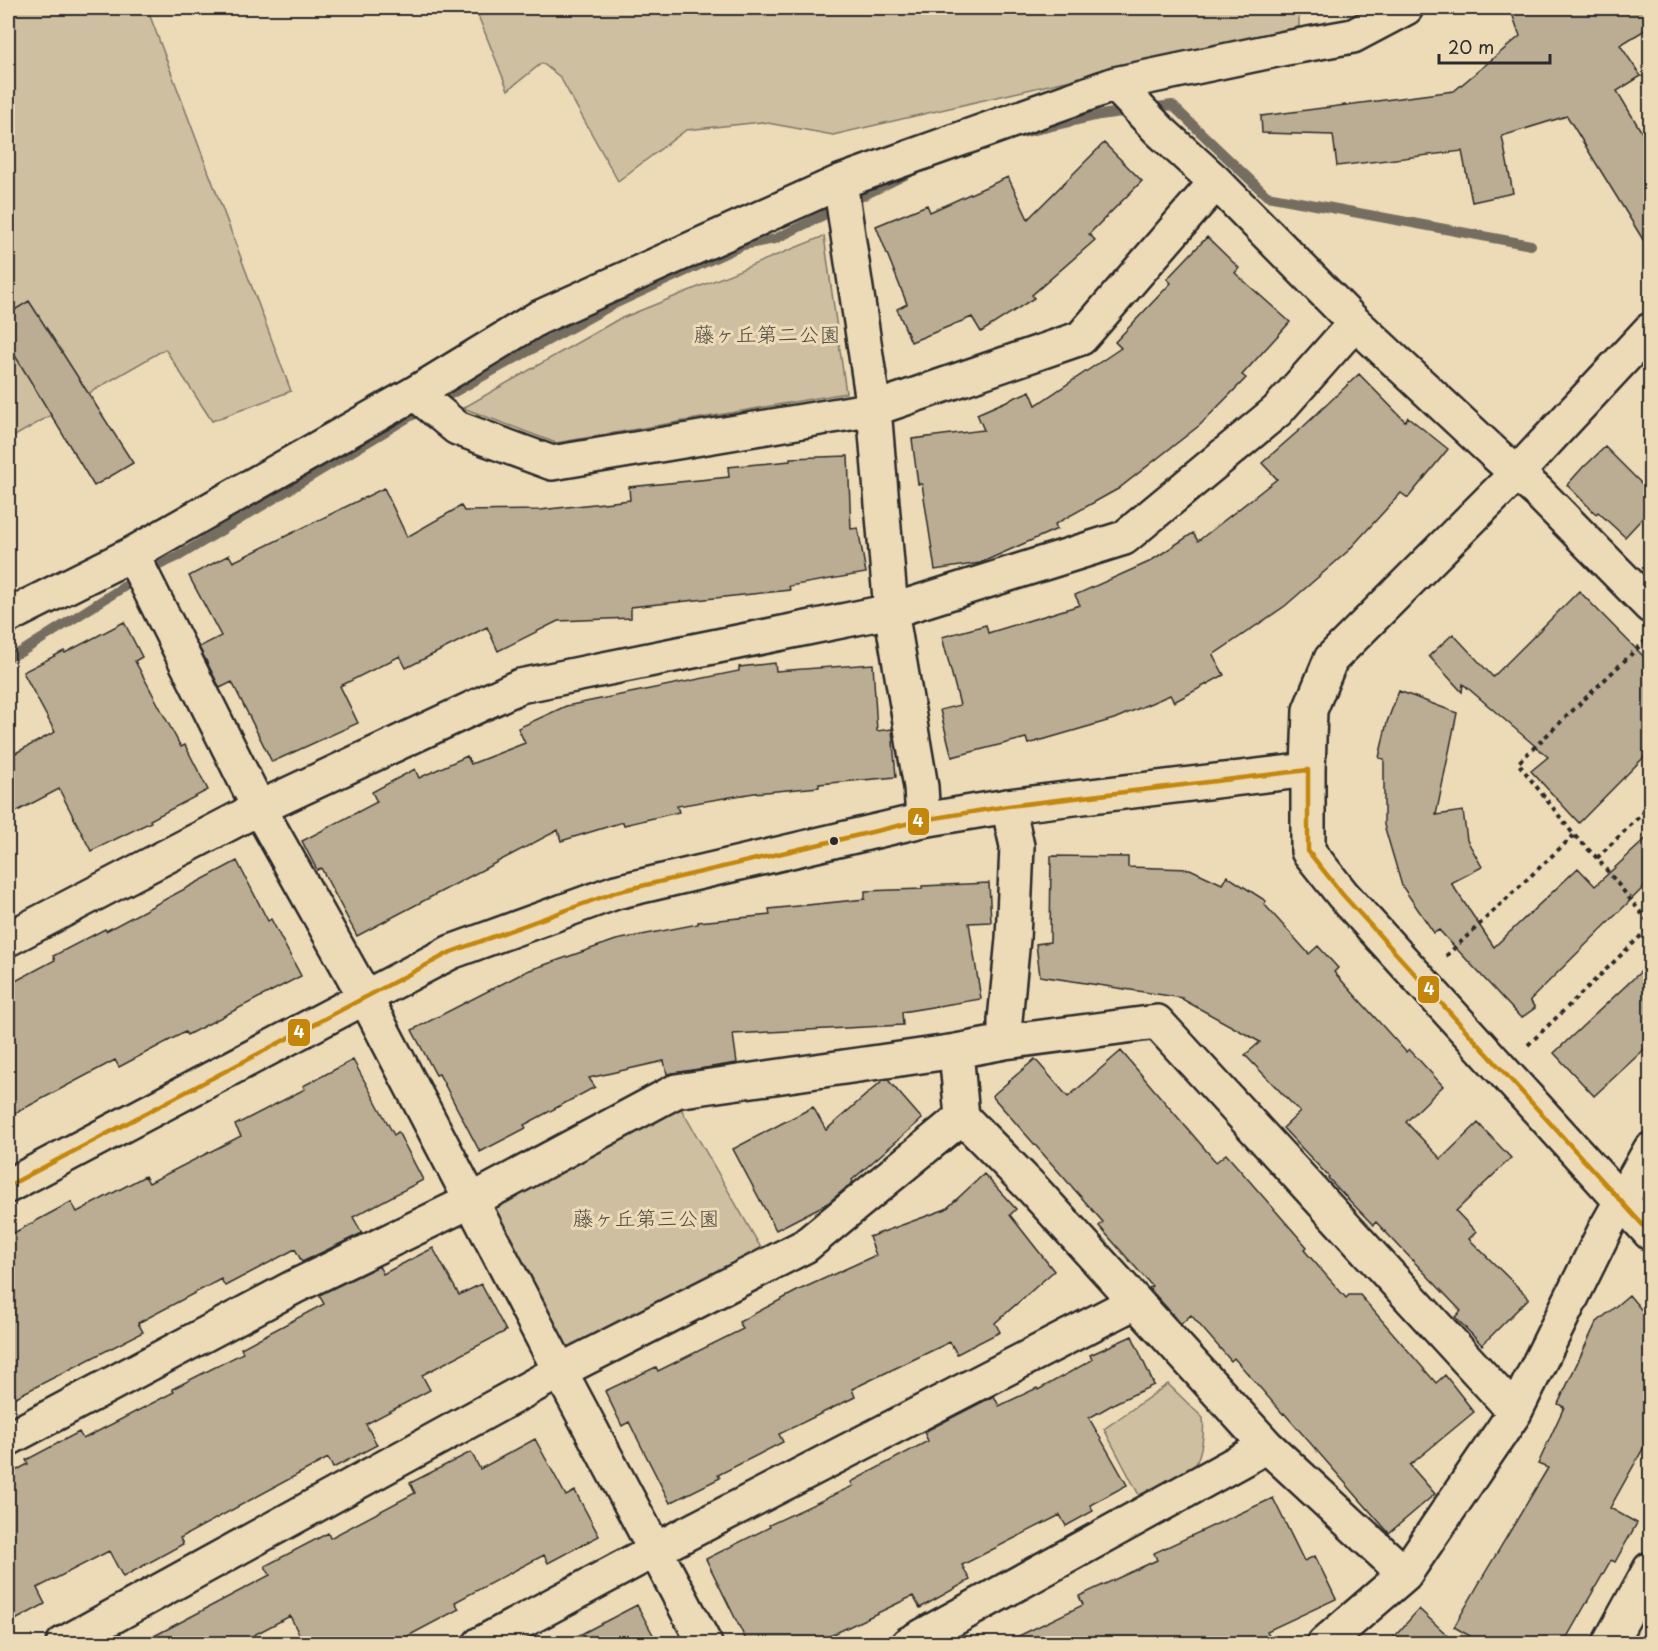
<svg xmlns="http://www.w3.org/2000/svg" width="1658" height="1651" viewBox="0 0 1658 1651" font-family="'Playpen Sans','Klee One',sans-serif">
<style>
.green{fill:#cebfa0;stroke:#7c7566;stroke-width:1.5}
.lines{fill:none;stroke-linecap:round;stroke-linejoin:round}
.stream{stroke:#756e60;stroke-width:10}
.building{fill:#baad93;stroke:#2b2b2b;stroke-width:1.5}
.street-casing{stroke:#2b2b2b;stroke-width:38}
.secondary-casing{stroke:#2b2b2b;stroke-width:38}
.path{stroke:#2b2b2b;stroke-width:4;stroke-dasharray:4.5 4.5;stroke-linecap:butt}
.street{stroke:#eddbb8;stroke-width:33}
.secondary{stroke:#eddbb8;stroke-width:33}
.bus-1-casing{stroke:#eddbb8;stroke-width:9}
.bus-1{stroke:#c4870b;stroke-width:4.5}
.bus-dot{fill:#2b2b2b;stroke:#eddbb8;stroke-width:2}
.labels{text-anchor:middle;stroke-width:6;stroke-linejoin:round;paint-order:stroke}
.park-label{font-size:21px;fill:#4c4942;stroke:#eddbb8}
.line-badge{stroke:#eddbb8;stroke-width:2}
.badge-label{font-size:16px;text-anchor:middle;font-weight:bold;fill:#fff}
</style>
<rect width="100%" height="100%" fill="#eddbb8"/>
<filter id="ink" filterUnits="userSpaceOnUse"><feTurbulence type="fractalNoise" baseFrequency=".0167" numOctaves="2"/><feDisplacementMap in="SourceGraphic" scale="12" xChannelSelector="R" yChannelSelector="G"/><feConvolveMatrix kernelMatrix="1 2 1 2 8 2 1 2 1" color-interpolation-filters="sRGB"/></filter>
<g filter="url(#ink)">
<path class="green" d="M 8,8 L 147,8 L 291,391 L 212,421 L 165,349 L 8,440 Z
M 475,8 L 1299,8 L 1299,27 L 833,135 L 762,122 L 686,130 L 618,181 L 560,77 L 542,63 L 508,90 Z
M 824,236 L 846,393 L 556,443 L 463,408 L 617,320 Z
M 679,1105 L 765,1255 L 569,1352 L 491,1206 Z
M 1168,1384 L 1203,1418 C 1205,1437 1201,1452 1194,1470 L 1139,1495 L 1104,1429 Z"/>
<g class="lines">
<path class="stream" d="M 1022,133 L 1100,115 L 1172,105 L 1267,196 L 1531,245
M 8,657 L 21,652 L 155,567 L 179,556 L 409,417 L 610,306 L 743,245 L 775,239 L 909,173"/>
</g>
<path class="building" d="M 1510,8 L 1650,8 L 1650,27 L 1620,45 L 1641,76 L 1617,91 L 1650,146 L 1650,251 L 1567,116 L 1502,136 L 1513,193 L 1472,202 L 1462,151 L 1337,166 L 1333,135 L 1262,133 L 1261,116 L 1454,91 L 1520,36 Z
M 1104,143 L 1142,181 L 1089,234 L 1095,240 L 1032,295 L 1034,298 L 981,332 L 972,317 L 911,342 L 897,309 L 907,304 L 876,226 L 927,205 L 930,212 L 1008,177 L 1028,219 Z
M 1207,237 L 1239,268 L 1235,273 L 1290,322 L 1242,375 L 1246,378 L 1200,425 L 1118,489 L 1055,524 L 1057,529 L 980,563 L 935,570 L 922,484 L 918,484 L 912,439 L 984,430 L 977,414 L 1030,391 L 1036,405 L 1121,348 L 1115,342 L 1171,283 L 1167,279 Z
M 29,301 L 133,463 L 94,486 L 8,344 L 8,314 Z
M 1359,374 L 1405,421 L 1408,417 L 1448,449 L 1408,498 L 1401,493 L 1347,552 L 1285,606 L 1213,655 L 1224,675 L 1174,702 L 1170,695 L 1114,719 L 1028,744 L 1026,738 L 952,757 L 940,710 L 960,705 L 942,637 L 986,625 L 988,633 L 1080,605 L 1075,595 L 1149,562 L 1193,533 L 1198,541 L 1277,479 L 1262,463 L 1303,427 Z
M 1605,447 L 1650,492 L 1650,510 L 1625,537 L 1598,512 L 1596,514 L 1567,485 L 1584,466 L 1585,466 Z
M 848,456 L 851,529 L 858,528 L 866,573 L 789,586 L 790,590 L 631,607 L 631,618 L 558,621 L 498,651 L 487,627 L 406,668 L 400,656 L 340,686 L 358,723 L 272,762 L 232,682 L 220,688 L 199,647 L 221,636 L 189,576 L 229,555 L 233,562 L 384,488 L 407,537 L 461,506 L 464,511 L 540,510 L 630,500 L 629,487 L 729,477 L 728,467 L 790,461 L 790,458 Z
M 1579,591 L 1650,663 L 1650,751 L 1579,823 L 1531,771 L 1548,757 L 1463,684 L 1462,692 L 1429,656 L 1453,634 L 1493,677 Z
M 124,622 L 142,657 L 135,661 L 181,747 L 185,745 L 208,790 L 150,820 L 151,822 L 91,851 L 59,789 L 8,816 L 8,757 L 55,732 L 23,672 L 64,651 L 65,653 Z
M 775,663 L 776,671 L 873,664 L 877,731 L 892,729 L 896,777 L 819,784 L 819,787 L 754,793 L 677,806 L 679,812 L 624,825 L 623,822 L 561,841 L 558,830 L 357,936 L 321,868 L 317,870 L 302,841 L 377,802 L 372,792 L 415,769 L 419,778 L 467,756 L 471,764 L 525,743 L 518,728 L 566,706 L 739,671 L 739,667 Z
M 1399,691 L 1457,713 L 1436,815 L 1463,811 L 1467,840 L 1482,867 L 1451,883 L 1494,947 L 1578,868 L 1595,886 L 1650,835 L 1650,881 L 1530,1000 L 1535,1008 L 1521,1018 L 1439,930 L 1434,933 L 1402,886 L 1384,825 L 1384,759 L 1379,758 L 1387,722 Z
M 1051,856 L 1128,857 L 1128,867 L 1190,869 L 1222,884 L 1227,876 L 1266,901 L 1264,904 L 1309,954 L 1318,946 L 1338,968 L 1334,972 L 1406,1052 L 1409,1049 L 1443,1086 L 1406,1122 L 1441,1159 L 1478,1123 L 1511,1158 L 1456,1211 L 1476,1232 L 1469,1239 L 1529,1298 L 1482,1345 L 1455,1317 L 1461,1311 L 1376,1222 L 1373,1225 L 1328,1178 L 1329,1177 L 1283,1128 L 1300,1112 L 1245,1055 L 1260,1042 L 1182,999 L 1183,998 L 1040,976 L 1036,944 L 1050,942 Z
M 237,861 L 268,921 L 271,919 L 301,976 L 187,1035 L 185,1032 L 119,1067 L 115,1060 L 8,1117 L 8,985 L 55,960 L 53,956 L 105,929 L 106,931 Z
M 989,883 L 991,922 L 969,923 L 981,999 L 902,1012 L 903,1025 L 733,1034 L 737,1063 L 667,1074 L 664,1061 L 589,1078 L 595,1087 L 524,1125 L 526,1128 L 480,1152 L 439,1074 L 436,1075 L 412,1030 L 527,971 L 616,940 L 698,924 L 698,922 L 770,915 L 769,909 L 865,899 L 865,891 L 922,889 L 922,886 Z
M 1650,963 L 1650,1044 L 1594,1096 L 1554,1053 Z
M 1121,1051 L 1216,1162 L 1226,1154 L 1307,1247 L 1304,1250 L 1346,1298 L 1349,1295 L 1360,1295 L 1436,1383 L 1445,1375 L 1474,1412 L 1410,1465 L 1435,1494 L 1389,1533 L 1284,1413 L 1283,1414 L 1234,1358 L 1231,1361 L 1191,1315 L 1181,1324 L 1177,1319 L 1149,1288 L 1152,1286 L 1099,1226 L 1103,1222 L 992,1096 L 1035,1059 L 1068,1097 Z
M 353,1060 L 394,1135 L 398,1132 L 423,1180 L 353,1217 L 362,1233 L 302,1262 L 295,1249 L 225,1286 L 221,1279 L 138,1323 L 143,1332 L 16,1397 L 8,1381 L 8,1236 L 71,1202 L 77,1212 L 145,1176 L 149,1183 L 241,1136 L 235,1125 L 305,1089 L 303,1086 Z
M 883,1080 L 888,1080 L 922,1119 L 852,1180 L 853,1182 L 828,1203 L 776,1230 L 733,1149 L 813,1107 L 826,1130 Z
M 984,1174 L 1016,1209 L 1010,1215 L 1054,1271 L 995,1323 L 1000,1332 L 957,1354 L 950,1342 L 852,1389 L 855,1397 L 779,1434 L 783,1442 L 718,1475 L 720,1478 L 670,1503 L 629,1422 L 622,1426 L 605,1391 L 656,1367 L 658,1371 L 743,1329 L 739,1322 L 799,1290 L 876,1255 L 869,1237 L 946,1209 Z
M 433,1248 L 459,1295 L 481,1284 L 506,1331 L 422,1375 L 430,1390 L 366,1424 L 377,1445 L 333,1468 L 328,1458 L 180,1538 L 183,1544 L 123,1577 L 109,1551 L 37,1588 L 45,1604 L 8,1624 L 8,1475 L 28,1464 L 26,1460 L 79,1432 L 83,1439 L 174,1392 L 172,1389 L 243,1353 L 241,1348 L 324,1304 L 319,1295 L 379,1266 L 383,1274 Z
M 1629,1295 L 1650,1320 L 1650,1436 L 1610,1508 L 1637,1523 L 1615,1562 L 1611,1560 L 1563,1644 L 1484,1644 L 1454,1627 L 1485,1573 L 1548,1468 L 1538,1464 L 1564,1407 L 1558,1404 L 1596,1323 Z
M 1132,1336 L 1154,1385 L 1117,1402 L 1089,1418 L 1127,1485 L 1090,1505 L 1093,1511 L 1066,1526 L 1060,1515 L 962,1565 L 970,1580 L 920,1608 L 913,1596 L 813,1644 L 748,1644 L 706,1559 L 770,1527 L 769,1525 L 853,1486 L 851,1482 L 928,1441 L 924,1432 L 994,1396 L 999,1406 L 1037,1388 L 1038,1390 L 1092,1360 L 1090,1355 Z
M 535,1439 L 566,1496 L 575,1491 L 599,1536 L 548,1563 L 544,1555 L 455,1602 L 459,1609 L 393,1644 L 304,1644 L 290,1616 L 237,1644 L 139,1644 L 270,1575 L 265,1566 L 328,1533 L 330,1538 L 415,1493 L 410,1483 L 471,1452 L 480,1469 Z
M 1273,1498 L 1304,1561 L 1315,1556 L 1336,1599 L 1267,1631 L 1274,1644 L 1002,1644 L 1083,1605 L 1079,1596 L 1157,1560 L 1154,1553 Z
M 637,1605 L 658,1644 L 562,1644 Z
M 1419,1609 L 1457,1644 L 1388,1644 Z"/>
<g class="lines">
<defs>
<path id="street" d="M 1115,84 L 1159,130 L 1216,182 L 1355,323 L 1495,454 L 1538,492 L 1650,606
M 840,182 L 874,409 L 891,611 L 921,787 L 923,820
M 415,393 L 457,428 L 552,463 L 874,409 L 1081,338 L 1216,182
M 132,554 L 259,808 L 365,997 L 560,1371 L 705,1644
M 8,616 L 132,554 L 415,393 L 538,318 L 840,182 L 1115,84 L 1281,49 L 1353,36 L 1406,8
M 8,939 L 259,808 L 520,686 L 891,611 L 1124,538 L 1277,411 L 1355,323
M 1005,1042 L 1005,1020 L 1013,939 L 1017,846 L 1008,806
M 962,1117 L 1033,1189 L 1267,1446 L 1405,1574
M 8,1439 L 294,1287 L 471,1201 L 676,1091 L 956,1051 L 1005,1042 L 1157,1022 L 1515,1412
M 63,1644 L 560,1371 L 805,1246 L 962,1117 L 956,1051
M 480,1644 L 655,1550 L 1135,1302
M 908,1644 L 1267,1446
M 1324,1644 L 1405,1574 L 1515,1412 L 1606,1228 L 1650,1150
M 1609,1644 L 1650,1569"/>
<path id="secondary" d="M 1650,330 L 1517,473 L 1331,659 L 1310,710 L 1308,770 L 1308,851 L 1343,895 L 1650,1233
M 8,1186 L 451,952 L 616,892 L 923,820 L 1008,806 L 1308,770"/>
</defs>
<use href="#street" class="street-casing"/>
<use href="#secondary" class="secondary-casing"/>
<path class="path" d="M 1646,640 L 1518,763 L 1574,835 L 1597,858 L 1650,924
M 1597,858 L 1650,806
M 1446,956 L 1574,835
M 1528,1045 L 1650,927"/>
<use href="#street" class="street"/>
<use href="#secondary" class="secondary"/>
<defs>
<path id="bus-1" d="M 8,1186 L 451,952 L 616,892 L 923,820 L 1008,806 L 1308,770 L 1308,851 L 1343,895 L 1650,1233"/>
</defs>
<use href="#bus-1" class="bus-1-casing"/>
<use href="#bus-1" class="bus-1"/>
</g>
</g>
<circle class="bus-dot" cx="834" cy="841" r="5"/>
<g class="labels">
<g class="park-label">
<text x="767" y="342">藤ヶ丘第二公園</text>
<text x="646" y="1226">藤ヶ丘第三公園</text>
</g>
</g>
<g class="line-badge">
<rect x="907" y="807" width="23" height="29" rx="6" fill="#c4870b"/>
<rect x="1417" y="975" width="23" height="29" rx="6" fill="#c4870b"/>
<rect x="287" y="1018" width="24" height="29" rx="6" fill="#c4870b"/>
</g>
<g class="badge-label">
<text x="918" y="827">4</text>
<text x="1429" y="995">4</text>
<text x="299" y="1038">4</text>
</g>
<rect width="1658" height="1651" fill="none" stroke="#eddbb8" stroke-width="30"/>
<rect x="15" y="15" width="1628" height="1621" fill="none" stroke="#2b2b2b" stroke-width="2" filter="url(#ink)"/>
<path d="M1439 54v9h111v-9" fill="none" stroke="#2b2b2b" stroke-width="3"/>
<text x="1448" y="54" font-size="18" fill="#2b2b2b" stroke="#eddbb8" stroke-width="4.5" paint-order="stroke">20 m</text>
</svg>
